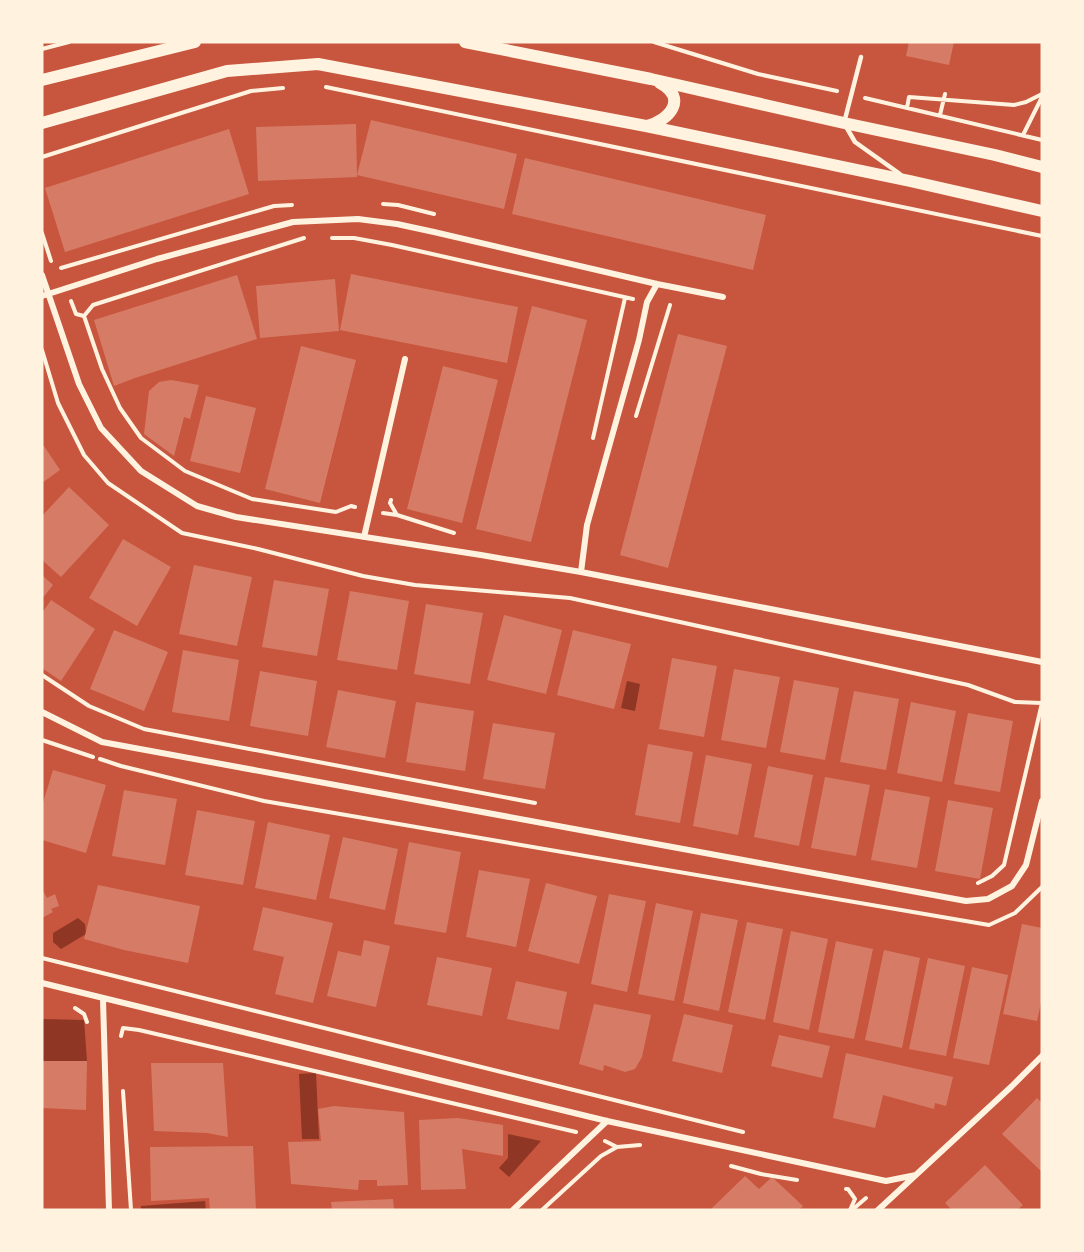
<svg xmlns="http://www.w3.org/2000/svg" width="1084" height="1252" viewBox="0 0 1084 1252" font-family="Helvetica,sans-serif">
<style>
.water{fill:#8f3625}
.building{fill:#d67c66}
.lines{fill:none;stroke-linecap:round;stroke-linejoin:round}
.path{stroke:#fff3e0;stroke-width:4}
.service{stroke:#fff3e0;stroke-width:4.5}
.minor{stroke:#fff3e0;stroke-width:6}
.secondary{stroke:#fff3e0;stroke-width:12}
</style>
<rect width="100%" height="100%" fill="#c8553d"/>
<path class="water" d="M 627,681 L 640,684 L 635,711 L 621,708 Z
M 78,918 L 85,924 L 86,934 L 61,949 L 53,942 L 53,933 Z
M 42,1019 L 84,1020 L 87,1061 L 42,1061 Z
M 316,1073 L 319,1139 L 302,1139 L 299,1074 Z
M 508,1134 L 541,1141 L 509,1177 L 499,1168 L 508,1158 Z
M 205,1201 L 206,1210 L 141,1210 L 141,1206 Z"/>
<path class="building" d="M 909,42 L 954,42 L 949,65 L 906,56 Z
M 371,120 L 517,154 L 504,209 L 357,175 Z
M 356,124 L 357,177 L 258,181 L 256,127 Z
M 229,129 L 249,194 L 65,252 L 45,188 Z
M 525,158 L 766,215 L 753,270 L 512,214 Z
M 351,274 L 518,307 L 507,363 L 340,330 Z
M 237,275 L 257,339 L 135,378 L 114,386 L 94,320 Z
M 335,279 L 339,331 L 260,338 L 256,286 Z
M 532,306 L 587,320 L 531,542 L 476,529 Z
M 678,334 L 727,346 L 668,568 L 620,555 Z
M 301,346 L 356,360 L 320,503 L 265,489 Z
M 443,366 L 498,380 L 462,523 L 407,509 Z
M 171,380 L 199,385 L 190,419 L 184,417 L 174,456 L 144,434 L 149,391 L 159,382 Z
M 206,396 L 256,408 L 240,473 L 190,461 Z
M 42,443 L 60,470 L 42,483 Z
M 69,487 L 109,525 L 61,577 L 42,560 L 42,516 Z
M 123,539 L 171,567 L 137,626 L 89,598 Z
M 194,565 L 252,577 L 237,646 L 179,634 Z
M 42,575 L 53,585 L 42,599 Z
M 274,580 L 329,589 L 317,656 L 262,647 Z
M 350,591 L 409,601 L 397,670 L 337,660 Z
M 51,600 L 95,629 L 61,681 L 42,668 L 42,613 Z
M 426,604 L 483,613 L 470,684 L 414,674 Z
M 504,615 L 562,630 L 546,694 L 487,680 Z
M 114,630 L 168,652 L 144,711 L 90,689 Z
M 573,630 L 631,644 L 614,709 L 557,695 Z
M 183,650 L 239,660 L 229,721 L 172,712 Z
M 672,658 L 717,666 L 704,737 L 659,729 Z
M 734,669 L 780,677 L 766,748 L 721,740 Z
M 260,671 L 317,681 L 308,736 L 250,726 Z
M 794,680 L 839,688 L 825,760 L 780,752 Z
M 338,690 L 396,701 L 385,758 L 326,747 Z
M 854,691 L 899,699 L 886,770 L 840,762 Z
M 416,702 L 474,711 L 465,771 L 406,762 Z
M 911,702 L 956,711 L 942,782 L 897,773 Z
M 968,713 L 1013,721 L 1000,792 L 954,784 Z
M 493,723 L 555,733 L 545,789 L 483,779 Z
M 648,744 L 693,752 L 680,823 L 635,815 Z
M 706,755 L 752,764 L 738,835 L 693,826 Z
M 768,766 L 813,775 L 799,846 L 754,837 Z
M 53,770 L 106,785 L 86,853 L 42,840 L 42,806 Z
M 825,777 L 870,785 L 856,856 L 811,848 Z
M 885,789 L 930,797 L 917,868 L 871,860 Z
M 124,790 L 177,799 L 165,865 L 112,856 Z
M 948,800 L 993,808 L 980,879 L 935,871 Z
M 197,810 L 255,821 L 243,885 L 185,875 Z
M 268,822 L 330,835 L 316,900 L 255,888 Z
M 343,837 L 398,849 L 385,910 L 329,898 Z
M 409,842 L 461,852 L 446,933 L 394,924 Z
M 479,870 L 530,879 L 516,947 L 466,937 Z
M 546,883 L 597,896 L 579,964 L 528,951 Z
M 98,885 L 200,906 L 188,963 L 124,950 L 84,939 Z
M 42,889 L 47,898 L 55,894 L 59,906 L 51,909 L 53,912 L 42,918 Z
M 609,894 L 646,901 L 627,992 L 591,984 Z
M 656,903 L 693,911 L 674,1001 L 638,994 Z
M 263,907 L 333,923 L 313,1003 L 275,994 L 284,957 L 253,950 Z
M 701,913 L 738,920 L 719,1011 L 683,1003 Z
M 747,922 L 783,929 L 765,1020 L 728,1012 Z
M 1022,924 L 1042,928 L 1042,998 L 1037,1021 L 1003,1014 Z
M 791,931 L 828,939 L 809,1030 L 773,1022 Z
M 364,940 L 390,946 L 376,1007 L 327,996 L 338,951 L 361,956 Z
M 836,941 L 873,949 L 854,1039 L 818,1032 Z
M 884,950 L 920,958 L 902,1048 L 865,1040 Z
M 437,957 L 492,968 L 482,1016 L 427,1005 Z
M 928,958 L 965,966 L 946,1056 L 909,1049 Z
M 972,967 L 1008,975 L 989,1065 L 953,1058 Z
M 516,981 L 567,992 L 559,1030 L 507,1019 Z
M 594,1004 L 651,1015 L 642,1057 L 635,1069 L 625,1072 L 604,1065 L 603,1071 L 579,1064 Z
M 684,1014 L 733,1025 L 722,1073 L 672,1061 Z
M 779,1035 L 830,1046 L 822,1078 L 771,1066 Z
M 846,1053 L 953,1077 L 946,1106 L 935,1103 L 934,1109 L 883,1095 L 875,1128 L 833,1118 Z
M 42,1061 L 87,1061 L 86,1110 L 42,1108 Z
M 151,1063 L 223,1063 L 228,1137 L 207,1133 L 154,1131 Z
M 1037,1098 L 1042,1103 L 1042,1172 L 1002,1134 Z
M 334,1106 L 404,1112 L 408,1185 L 377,1186 L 377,1180 L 359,1180 L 358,1190 L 291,1184 L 288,1142 L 321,1141 L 318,1109 Z
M 458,1118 L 503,1125 L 503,1156 L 462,1149 L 466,1189 L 421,1190 L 419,1120 Z
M 253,1146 L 256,1210 L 210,1210 L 209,1198 L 151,1201 L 150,1147 Z
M 985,1165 L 1023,1205 L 1017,1210 L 952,1210 L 945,1203 Z
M 745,1176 L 759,1189 L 772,1177 L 803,1206 L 799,1210 L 710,1210 Z
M 393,1199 L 394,1210 L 332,1210 L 331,1202 Z"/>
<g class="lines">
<path class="path" d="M 654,42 L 758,74 L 837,91
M 42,49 L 69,42
M 326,87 L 1042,236
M 865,98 L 1042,140
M 907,108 L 909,97 L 1014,105 L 1026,102 L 1042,94
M 940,115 L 945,94
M 1023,135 L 1042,97
M 42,157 L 251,91 L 283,88
M 383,204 L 398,205 L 434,214
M 42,233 L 51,261
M 332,238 L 354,238 L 392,245 L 633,299
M 61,268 L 274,206 L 292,205
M 71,301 L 76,314 L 84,316 L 102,369 L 120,408 L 141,438 L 185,471 L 252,499 L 336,512 L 351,506 L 355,507
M 76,314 L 84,316 L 93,305 L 304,238
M 42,350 L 58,403 L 84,455 L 108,483 L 182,533 L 258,549 L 363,576 L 415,585 L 570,598 L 968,685 L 1015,702 L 1042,703 L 1004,865 L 992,876 L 978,883
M 636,416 L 670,305
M 593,438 L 625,298
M 391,500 L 390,503 L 397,515
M 383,513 L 397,515 L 454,533
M 42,675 L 89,706 L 144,729 L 535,803
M 42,740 L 93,757
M 100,759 L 121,766 L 264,801 L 989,925 L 1015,913 L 1042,887
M 42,958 L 743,1132
M 75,1008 L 84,1014 L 87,1022
M 121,1036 L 123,1028 L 139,1030 L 576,1132
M 123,1091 L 131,1210
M 605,1141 L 617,1147
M 731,1166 L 761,1174 L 797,1180
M 846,1189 L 848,1189 L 855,1199 L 850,1210
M 542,1210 L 601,1156 L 617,1147 L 640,1145
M 852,1210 L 866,1198"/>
<path class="service" d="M 861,57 L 844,123 L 855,142 L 900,174"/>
<path class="minor" d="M 42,275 L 79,384 L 101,428 L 141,471 L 197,506 L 236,517 L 481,555 L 581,572 L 1042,662
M 42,296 L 157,259 L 293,222 L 358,219 L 397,224 L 434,232 L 657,284 L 723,297
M 364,537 L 405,359
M 581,572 L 587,525 L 639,340 L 647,302 L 657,284
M 42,712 L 102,742 L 966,901 L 988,899 L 1012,886 L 1026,865 L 1042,801
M 42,983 L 607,1121 L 886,1181 L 916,1175
M 103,999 L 109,1210
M 513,1210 L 607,1121
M 878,1210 L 1012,1086 L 1042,1056"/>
<path class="secondary" d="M 465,42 L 651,79 L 844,123 L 995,155 L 1042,167
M 42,80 L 195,42
M 42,123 L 227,71 L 318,64 L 646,126 L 910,181 L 1042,211
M 647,126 C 670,120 688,98 660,83"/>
</g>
<rect width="1084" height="1252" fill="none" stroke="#fff3e0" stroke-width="87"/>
</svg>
